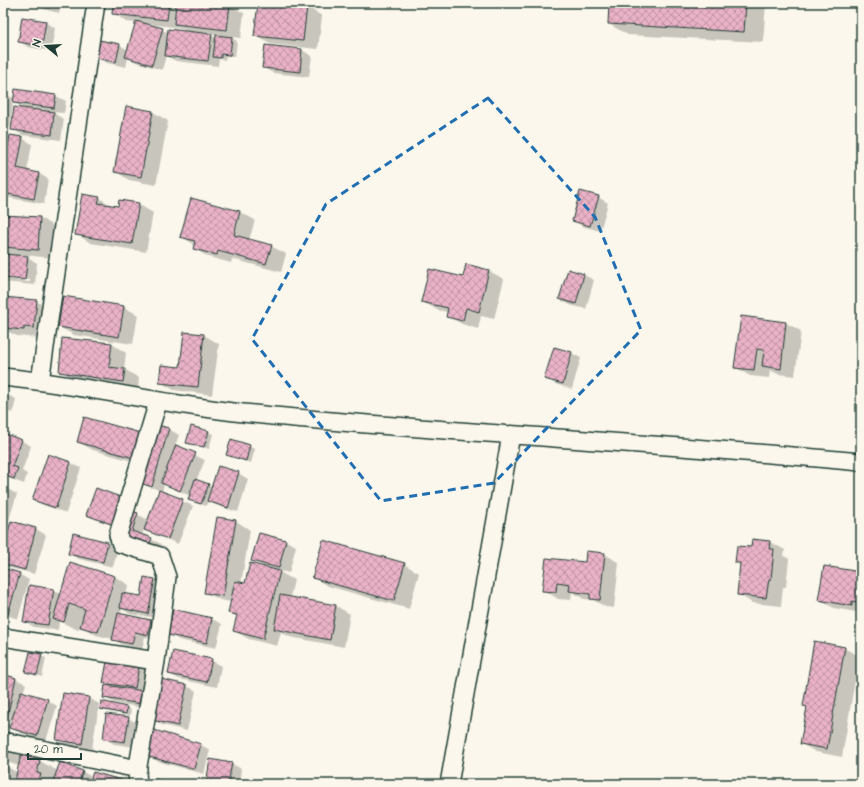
<svg xmlns="http://www.w3.org/2000/svg" width="864" height="787" viewBox="0 0 864 787" font-family="'Architects Daughter',sans-serif">
<style>
.shadow{fill:#0003;fill-rule:evenodd}
.building{fill:url(#building-cross-hatch);stroke:#1f3d34}
.lines{fill:none;stroke-linecap:round;stroke-linejoin:round}
.minor-casing{stroke:#1f3d34;stroke-width:20}
.minor{stroke:#fbf7ec;stroke-width:17}
.marked{fill:none;stroke:#1f6fb2;stroke-width:3;stroke-dasharray:8 5;stroke-linejoin:round}
</style>
<defs>
<pattern id="building-cross-hatch" width="8" height="8" patternUnits="userSpaceOnUse"><rect width="8" height="8" fill="#eab2c7"/><path d="M0 0l8 8M0 8l8-8" fill="none" stroke="#bd92a2"/></pattern>
</defs>
<rect width="100%" height="100%" fill="#fbf7ec"/>
<filter id="ink" filterUnits="userSpaceOnUse"><feTurbulence type="fractalNoise" baseFrequency=".025" numOctaves="2"/><feDisplacementMap in="SourceGraphic" scale="8" xChannelSelector="R" yChannelSelector="G"/><feConvolveMatrix kernelMatrix="1 2 1 2 8 2 1 2 1" color-interpolation-filters="sRGB"/></filter>
<g filter="url(#ink)">
<path class="shadow" d="M 31,3 L 61,3 L 59,13 L 39,8 Z
M 114,3 L 214,3 L 229,5 L 244,13 L 241,38 L 230,37 L 237,41 L 235,57 L 226,56 L 225,60 L 219,59 L 218,66 L 176,61 L 166,56 L 162,70 L 136,62 L 128,58 L 126,67 L 107,63 L 97,58 L 120,45 L 128,50 L 136,23 L 127,22 L 113,13 ZM 149,24 L 181,28 L 190,33 L 169,33 ZM 210,35 L 217,35 L 216,38 Z
M 259,3 L 318,3 L 318,7 L 304,5 L 322,16 L 318,49 L 270,44 L 255,35 Z
M 610,3 L 766,3 L 763,42 L 628,35 L 609,24 Z
M 45,22 L 55,28 L 51,51 L 28,47 L 19,41 Z
M 302,50 L 312,56 L 309,77 L 273,73 L 264,68 Z
M 16,91 L 56,96 L 66,101 L 64,113 L 51,112 L 64,119 L 61,140 L 22,135 L 13,129 L 27,110 L 13,102 L 10,127 L 3,126 L 3,93 L 15,99 Z
M 126,108 L 153,112 L 168,121 L 156,185 L 129,180 L 115,171 Z
M 22,138 L 32,144 L 27,171 L 38,173 L 48,179 L 44,204 L 10,198 L 3,193 L 3,179 Z
M 598,197 L 608,203 L 600,231 L 582,226 L 573,220 Z
M 99,198 L 115,207 L 138,204 L 153,213 L 146,252 L 91,243 L 76,234 Z
M 191,199 L 240,212 L 255,220 L 249,240 L 271,246 L 286,254 L 281,272 L 232,259 L 231,263 L 209,257 L 194,249 L 195,245 L 182,237 Z
M 3,216 L 40,218 L 55,227 L 52,258 L 24,255 L 37,263 L 35,285 L 3,282 L 3,279 L 30,282 L 30,280 L 3,277 Z
M 467,265 L 489,271 L 504,279 L 494,319 L 481,316 L 478,329 L 462,324 L 447,316 L 448,312 L 437,310 L 422,301 L 464,278 Z
M 568,271 L 584,275 L 594,280 L 586,309 L 570,305 L 560,299 Z
M 3,298 L 36,301 L 51,310 L 38,338 L 17,336 L 9,332 L 3,332 Z
M 124,307 L 138,315 L 133,344 L 74,335 L 59,327 Z
M 742,317 L 786,323 L 801,331 L 795,376 L 778,374 L 770,370 L 769,378 L 750,376 L 735,367 Z
M 185,333 L 204,335 L 219,344 L 212,395 L 174,390 L 160,382 L 181,368 Z
M 112,344 L 126,353 L 124,369 L 139,378 L 138,389 L 74,379 L 60,371 Z
M 571,353 L 581,358 L 572,389 L 555,384 L 546,378 Z
M 3,393 L 16,399 L 13,413 L 3,411 Z
M 157,426 L 169,429 L 179,435 L 175,446 L 205,460 L 196,481 L 213,488 L 238,473 L 248,479 L 238,512 L 218,506 L 208,501 L 206,506 L 194,502 L 190,496 L 164,484 L 162,492 L 193,506 L 178,544 L 144,529 L 142,535 L 161,544 L 157,555 L 123,529 L 97,520 L 88,514 L 130,511 L 149,520 L 160,491 L 141,482 L 146,465 L 93,450 L 78,442 L 143,434 Z
M 208,432 L 213,434 L 209,449 L 188,442 Z
M 3,436 L 22,441 L 31,446 L 22,471 L 27,474 L 24,484 L 3,476 Z
M 232,440 L 255,449 L 251,463 L 228,455 Z
M 49,455 L 71,463 L 81,468 L 66,513 L 43,505 L 34,500 Z
M 3,487 L 17,494 L 3,539 Z
M 218,518 L 236,521 L 250,530 L 241,584 L 245,585 L 266,568 L 253,560 L 259,534 L 286,541 L 296,546 L 289,573 L 276,570 L 294,580 L 290,597 L 336,606 L 350,614 L 344,647 L 290,637 L 281,632 L 277,646 L 249,639 L 234,631 L 237,617 L 229,612 L 231,602 L 220,600 L 205,592 Z
M 12,522 L 36,529 L 46,535 L 34,574 L 11,568 L 3,563 L 3,555 Z
M 73,535 L 108,543 L 118,548 L 113,567 L 79,559 L 69,554 Z
M 753,540 L 770,542 L 785,550 L 784,556 L 789,559 L 786,587 L 783,587 L 781,606 L 752,603 L 738,594 L 741,565 L 736,562 L 752,549 Z
M 605,554 L 619,563 L 614,608 L 606,607 L 593,600 L 584,599 L 572,592 L 571,600 L 558,599 L 544,590 L 586,563 Z
M 404,564 L 419,573 L 409,609 L 328,586 L 313,578 Z
M 3,569 L 19,574 L 29,580 L 18,619 L 3,614 Z
M 861,573 L 861,613 L 834,608 L 819,600 Z
M 114,576 L 129,585 L 126,594 L 142,597 L 154,580 L 164,585 L 158,618 L 130,614 L 122,609 L 120,614 L 151,621 L 161,627 L 158,640 L 145,637 L 142,649 L 123,645 L 113,639 L 96,635 L 80,626 L 78,630 L 59,621 L 58,630 L 34,627 L 24,621 L 54,590 L 61,594 Z
M 174,610 L 212,619 L 222,624 L 216,648 L 179,640 L 169,634 Z
M 844,648 L 859,656 L 842,757 L 816,752 L 801,744 L 807,707 L 804,705 Z
M 31,653 L 46,658 L 42,677 L 26,672 Z
M 108,657 L 149,668 L 152,709 L 114,703 L 104,697 L 111,687 L 104,682 Z
M 211,660 L 221,666 L 217,687 L 179,679 L 169,674 Z
M 3,675 L 16,679 L 26,684 L 23,693 L 47,700 L 57,706 L 46,741 L 20,733 L 11,727 L 12,721 L 3,719 Z
M 187,686 L 196,691 L 187,731 L 162,725 L 153,720 Z
M 64,694 L 89,698 L 99,704 L 92,749 L 66,745 L 57,739 Z
M 102,703 L 127,708 L 131,710 L 130,716 L 106,711 L 101,708 Z
M 128,718 L 138,724 L 135,747 L 114,744 L 104,738 Z
M 3,721 L 9,724 L 8,729 L 3,728 Z
M 201,745 L 210,750 L 204,774 L 157,761 L 148,756 Z
M 3,747 L 21,756 L 40,761 L 58,771 L 83,772 L 92,777 L 132,784 L 3,784 L 3,765 L 17,772 L 19,766 L 3,761 Z
M 231,763 L 241,769 L 239,784 L 207,784 Z"/>
<path class="building" d="M 29,3 L 50,3 L 49,8 Z
M 113,3 L 169,3 L 167,20 L 112,14 Z
M 176,3 L 230,4 L 227,30 L 174,24 Z
M 258,3 L 280,3 L 307,6 L 303,41 L 254,36 Z
M 609,3 L 746,3 L 744,32 L 608,24 Z
M 22,17 L 46,21 L 42,46 L 18,42 Z
M 136,21 L 163,28 L 152,65 L 125,57 Z
M 168,29 L 212,34 L 208,61 L 165,56 Z
M 216,35 L 232,37 L 230,55 L 221,54 L 221,58 L 213,57 Z
M 99,40 L 120,44 L 116,62 L 96,58 Z
M 265,45 L 302,49 L 300,72 L 262,68 Z
M 15,89 L 56,95 L 54,108 L 13,103 Z
M 126,106 L 153,111 L 141,177 L 114,172 Z
M 14,107 L 54,112 L 52,135 L 11,130 Z
M 10,135 L 23,137 L 17,168 L 39,173 L 34,199 L 3,193 L 3,174 Z
M 580,191 L 599,196 L 590,226 L 572,221 Z
M 82,194 L 100,197 L 98,203 L 118,206 L 119,200 L 139,203 L 132,244 L 75,235 Z
M 191,198 L 240,211 L 234,235 L 272,245 L 266,264 L 218,251 L 217,255 L 193,249 L 195,241 L 180,237 Z
M 3,215 L 40,217 L 38,250 L 3,247 Z
M 3,254 L 28,256 L 25,280 L 3,278 Z
M 466,264 L 489,270 L 479,312 L 466,308 L 463,321 L 446,317 L 448,308 L 421,302 L 429,269 L 463,277 Z
M 568,269 L 584,274 L 576,304 L 559,299 Z
M 63,296 L 124,306 L 119,337 L 58,327 Z
M 3,297 L 37,300 L 34,328 L 24,327 L 24,330 L 3,328 Z
M 741,316 L 786,322 L 781,369 L 762,366 L 764,350 L 757,349 L 754,370 L 734,368 Z
M 184,332 L 204,334 L 198,387 L 159,383 L 161,365 L 180,367 Z
M 62,338 L 112,343 L 109,367 L 125,369 L 123,382 L 59,372 Z
M 554,347 L 572,352 L 563,384 L 544,379 Z
M 3,392 L 6,393 L 3,408 Z
M 84,417 L 144,434 L 137,459 L 77,442 Z
M 157,425 L 169,428 L 152,487 L 140,483 Z
M 191,426 L 209,431 L 204,447 L 186,443 Z
M 3,433 L 22,440 L 12,466 L 18,468 L 14,479 L 3,475 Z
M 231,439 L 250,445 L 246,461 L 226,455 Z
M 176,445 L 196,453 L 180,491 L 161,483 Z
M 48,454 L 71,462 L 56,508 L 32,500 Z
M 218,466 L 239,472 L 228,508 L 207,501 Z
M 195,479 L 209,484 L 201,504 L 188,500 Z
M 3,486 L 7,487 L 3,502 Z
M 96,488 L 123,498 L 114,525 L 86,515 Z
M 159,490 L 183,499 L 168,539 L 144,530 Z
M 129,510 L 138,513 L 132,531 L 152,538 L 147,551 L 119,540 Z
M 217,517 L 236,520 L 223,596 L 204,593 Z
M 11,521 L 36,528 L 25,570 L 3,564 L 3,551 Z
M 73,533 L 108,542 L 103,562 L 68,554 Z
M 259,533 L 286,540 L 279,568 L 251,561 Z
M 752,539 L 770,541 L 769,549 L 774,549 L 771,579 L 769,579 L 766,598 L 737,595 L 740,563 L 735,563 L 737,546 L 751,547 Z
M 323,540 L 405,563 L 394,601 L 312,578 Z
M 586,551 L 605,553 L 600,600 L 590,599 L 590,594 L 569,591 L 570,584 L 557,582 L 556,592 L 542,591 L 546,558 L 585,562 Z
M 70,562 L 115,576 L 98,632 L 80,627 L 85,609 L 69,604 L 64,622 L 53,619 Z
M 250,563 L 280,571 L 263,639 L 233,631 L 237,615 L 228,613 L 235,581 L 245,583 Z
M 824,566 L 861,572 L 861,603 L 852,601 L 852,606 L 818,600 Z
M 3,568 L 20,573 L 8,614 L 3,612 Z
M 144,577 L 155,579 L 148,614 L 120,608 L 122,593 L 141,596 Z
M 29,585 L 54,589 L 48,625 L 23,622 Z
M 280,595 L 336,605 L 330,640 L 274,629 Z
M 173,609 L 212,618 L 207,643 L 168,635 Z
M 118,613 L 151,620 L 148,635 L 135,632 L 132,644 L 112,640 Z
M 814,641 L 845,647 L 827,749 L 800,744 L 807,707 L 803,706 Z
M 173,651 L 212,659 L 207,682 L 168,674 Z
M 30,652 L 42,654 L 37,675 L 25,672 Z
M 108,656 L 140,661 L 135,688 L 103,683 Z
M 3,674 L 16,678 L 7,717 L 3,716 Z
M 161,679 L 187,685 L 178,726 L 152,720 Z
M 105,685 L 144,691 L 142,704 L 103,698 Z
M 21,691 L 48,699 L 37,736 L 9,728 Z
M 63,693 L 89,697 L 82,744 L 56,740 Z
M 101,701 L 127,707 L 126,714 L 100,709 Z
M 106,714 L 129,717 L 125,742 L 103,739 Z
M 154,730 L 201,744 L 194,769 L 146,756 Z
M 21,755 L 40,760 L 37,773 L 41,774 L 38,784 L 14,784 Z
M 210,759 L 232,763 L 228,784 L 206,784 Z
M 60,762 L 83,771 L 78,784 L 52,784 Z
M 3,764 L 7,765 L 3,784 Z
M 93,772 L 132,783 L 131,784 L 89,784 Z
M 155,779 L 176,784 L 154,784 Z"/>
<g class="lines">
<defs>
<path id="minor" d="M 3,377 C 84,385 162,404 243,413 C 361,425 479,432 597,441 C 685,447 773,454 861,462
M 40,381 L 96,3
M 3,637 L 156,661
M 3,741 L 138,769
M 138,784 L 137,772 L 156,661 L 167,577 L 160,556 L 121,544 L 118,535 L 158,402
M 449,784 L 511,435"/>
</defs>
<use href="#minor" class="minor-casing"/>
<use href="#minor" class="minor"/>
</g>
</g>
<path class="marked" d="M 488,98 L 595,217 L 641,330 L 494,483 L 381,501 L 252,339 L 326,204 Z"/>
<rect width="864" height="787" fill="none" stroke="#fbf7ec" stroke-width="16"/>
<rect x="8" y="8" width="848" height="771" fill="none" stroke="#1f3d34" stroke-width="1.5" filter="url(#ink)"/>
<g transform="translate(46 46) rotate(288)" stroke="#fbf7ec" stroke-width="3" paint-order="stroke">
<path d="M0-3L7 15L0 10L-7 15Z" fill="#1f3d34"/>
<text y="-6" font-size="11" font-weight="bold" text-anchor="middle" fill="#1f3d34">N</text>
</g>
<path d="M28 753v6h53v-6" fill="none" stroke="#1f3d34" stroke-width="2"/>
<text x="34" y="753" font-size="12" fill="#1f3d34" stroke="#fbf7ec" stroke-width="3" paint-order="stroke">20 m</text>
</svg>
